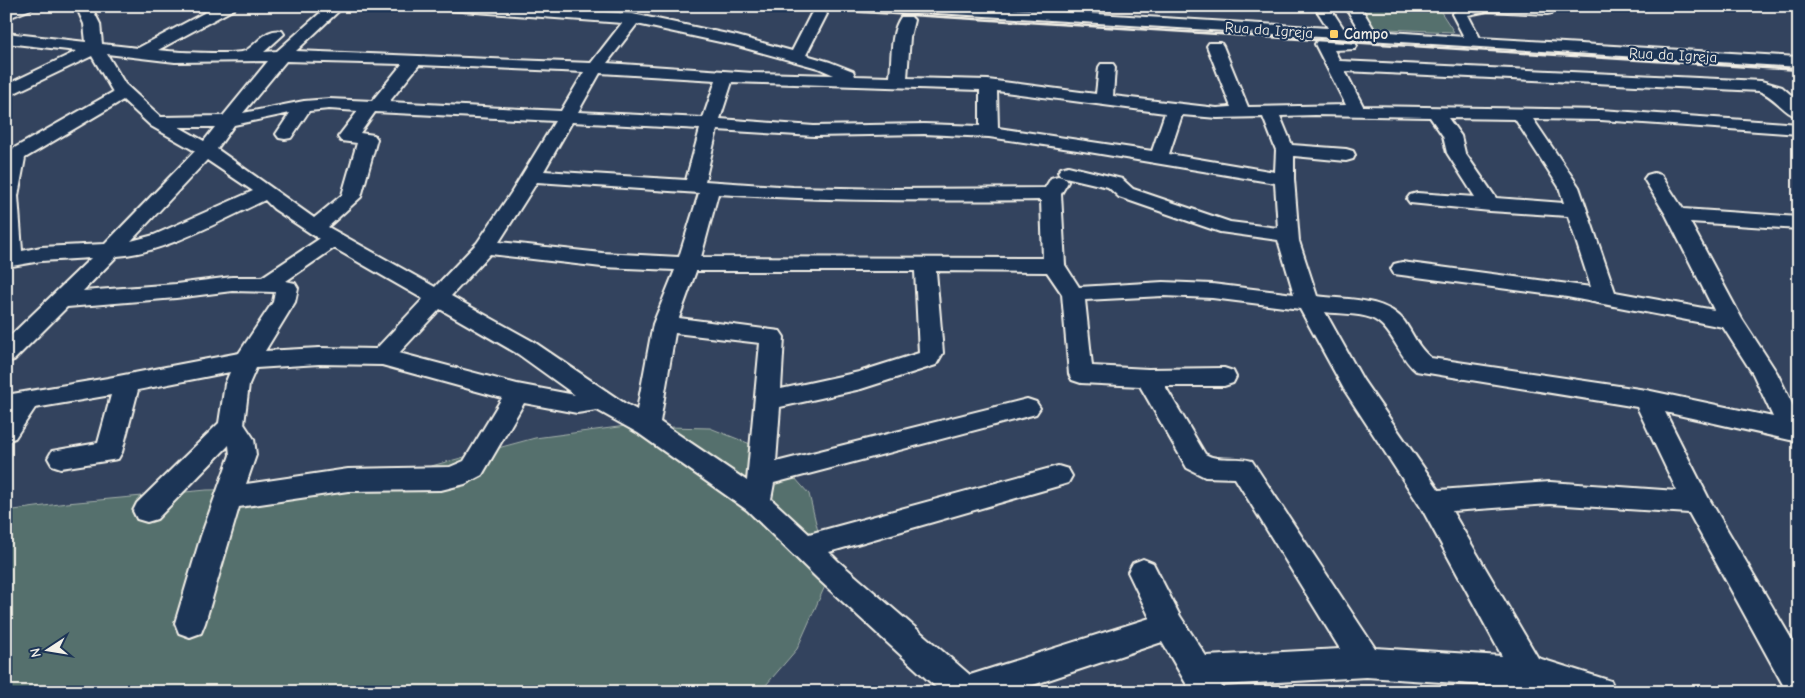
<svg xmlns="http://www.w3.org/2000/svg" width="1805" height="698" viewBox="0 0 1805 698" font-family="'Comic Neue',sans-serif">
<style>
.green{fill:#546f6d;stroke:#a4b0aa}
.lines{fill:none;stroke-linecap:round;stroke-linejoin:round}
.minor-casing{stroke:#f4f1e8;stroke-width:4}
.minor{fill:#1d3557;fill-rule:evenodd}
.rail{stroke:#f4f1e8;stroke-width:2.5}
.poi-dot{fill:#ffd166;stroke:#1d3557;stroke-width:2}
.labels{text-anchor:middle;stroke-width:4.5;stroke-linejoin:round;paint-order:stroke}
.far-street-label{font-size:15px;fill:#f4f1e8;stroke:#1d3557}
.far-poi-label{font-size:15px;font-weight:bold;fill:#f4f1e8;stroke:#1d3557;text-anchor:start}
</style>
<rect width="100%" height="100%" fill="#33435e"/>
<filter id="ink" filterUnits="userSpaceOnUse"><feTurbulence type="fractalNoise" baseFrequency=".02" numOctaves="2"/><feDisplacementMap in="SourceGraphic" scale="10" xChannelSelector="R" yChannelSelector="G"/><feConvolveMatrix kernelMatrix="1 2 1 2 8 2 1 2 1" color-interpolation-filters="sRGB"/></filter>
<g filter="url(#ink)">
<path class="green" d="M 1354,6 L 1437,6 L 1454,32 L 1365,28 Z
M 626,426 L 710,428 L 773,453 L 809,494 L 829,577 L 797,649 L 760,692 L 6,692 L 6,511 L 67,503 L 207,490 L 350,488 L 535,438 Z"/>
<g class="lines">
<defs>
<path id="minor" d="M 13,6 L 33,6 L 31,9 L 6,19 L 6,9 Z
M 76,6 L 91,6 L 100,24 L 102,44 L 138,48 L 217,6 L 236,6 L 234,9 L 158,50 C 171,52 237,55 245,51 C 258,44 266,27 282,31 L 284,34 L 264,52 L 277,51 L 328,6 L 344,6 L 296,51 L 591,63 L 622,23 L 448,10 L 443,9 L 441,6 L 516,6 L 633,14 L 737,36 L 792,51 L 811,14 L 814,11 L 824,11 L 827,14 L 806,55 L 830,62 L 853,71 L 855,76 L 890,77 C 892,59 890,32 901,17 L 911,17 L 914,20 L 910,37 L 907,78 L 988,80 L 1096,94 L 1099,67 L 1101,64 L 1113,64 L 1115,67 L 1113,96 L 1217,108 L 1231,107 L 1207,46 L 1209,43 L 1221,43 L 1223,46 L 1248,107 L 1346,105 L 1315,44 L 1317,41 L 1323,39 L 1355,43 L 1357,46 L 1355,49 L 1334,50 L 1340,61 L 1761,81 L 1782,87 L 1799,102 L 1799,117 C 1784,114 1776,97 1759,91 L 1345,71 L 1363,106 L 1601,110 L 1799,124 L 1799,134 L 1601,120 L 1533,119 L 1579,187 L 1615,292 L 1714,310 L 1666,215 L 1644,179 L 1647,175 L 1654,173 L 1661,175 L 1683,209 L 1799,217 L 1799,229 L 1690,222 L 1742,319 L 1777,373 L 1799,418 L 1799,442 L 1665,412 L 1708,497 L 1799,652 L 1799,692 L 1787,692 L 1689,513 L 1550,504 L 1452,511 L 1538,658 L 1611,681 L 1615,692 L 1549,692 L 1527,685 L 1503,686 L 1366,677 L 1221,685 L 1224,692 L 1191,692 L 1162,642 L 1012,692 L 941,692 L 818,579 L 747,510 L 638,433 L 597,410 L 577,413 L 524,403 L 482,475 L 465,484 L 441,490 L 348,491 L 239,507 L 205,623 L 201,633 L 190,637 L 179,633 L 175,623 L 201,536 L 230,455 L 229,445 L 157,519 L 147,522 L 137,519 L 133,511 L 137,503 L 219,423 L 225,384 L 230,372 L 138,390 L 122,452 L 118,459 L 61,468 L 52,465 L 48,458 L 52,451 L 98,443 L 111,395 L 35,408 L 15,438 L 6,441 L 6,395 L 108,378 L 239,353 L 273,302 L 275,292 L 232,291 L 176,298 L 67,307 L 14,360 L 6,362 L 6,340 L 91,258 L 41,261 L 6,267 L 7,155 L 9,151 L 113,92 L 92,56 L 6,97 L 6,85 L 77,51 L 6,43 L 6,33 L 86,42 L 84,24 ZM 637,24 L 734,45 L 818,68 L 834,75 L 753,73 L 607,63 ZM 107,54 L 175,62 L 268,61 L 223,116 L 161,117 L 125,84 ZM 286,61 L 402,64 L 372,101 L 329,99 L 304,101 L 243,113 ZM 419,65 L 584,72 L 561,111 L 389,102 ZM 600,73 L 716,80 L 703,118 L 578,112 ZM 732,82 L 980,90 L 980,126 L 924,124 L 814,126 L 720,119 ZM 997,91 L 1165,113 L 1152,151 L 998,128 ZM 123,100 L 151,126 L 195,151 L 105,244 L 41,247 L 22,251 L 18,196 L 25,158 ZM 329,109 L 358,111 L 338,137 L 341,141 L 357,143 L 342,195 L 314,218 L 217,149 L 234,125 L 290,113 L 276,134 L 279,138 L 285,139 L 291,138 L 309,111 ZM 375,112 L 555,121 L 511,193 L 477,243 L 435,287 L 328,227 L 361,197 L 377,139 L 374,135 L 360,133 ZM 1182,115 L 1217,118 L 1263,117 L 1276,150 L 1275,172 L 1169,154 ZM 1315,115 L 1430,117 L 1443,136 L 1447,153 L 1475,197 L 1417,193 L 1410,195 L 1407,199 L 1410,203 L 1490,211 L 1568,216 L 1591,287 L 1402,262 L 1394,264 L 1391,269 L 1394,274 L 1567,297 L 1723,327 L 1753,374 L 1773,417 L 1646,390 L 1431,358 C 1418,348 1413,334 1404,321 C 1385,297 1345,300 1317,296 L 1299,241 L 1294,179 L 1294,156 L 1346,161 L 1353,159 L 1355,155 L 1353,151 L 1346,149 L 1292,145 L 1280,116 ZM 1448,118 L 1515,119 L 1559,187 L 1564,203 L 1496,198 L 1465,153 L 1461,136 ZM 572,122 L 700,129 L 686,180 L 544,171 ZM 179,127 L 215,127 L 204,141 ZM 717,130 L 814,136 L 924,134 L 989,137 L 1077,150 L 1275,183 L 1278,228 L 1230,222 L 1133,189 L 1122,179 L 1068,166 L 1061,168 L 1058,172 L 1061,176 L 1108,187 L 1119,197 L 1220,232 L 1278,240 L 1294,294 L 1212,284 L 1163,282 L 1079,287 L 1065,265 L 1061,194 L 1068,182 L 1065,178 L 1058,176 L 1051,178 L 1045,188 L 889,189 L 793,187 L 705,181 ZM 207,160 L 253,191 L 154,235 L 131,241 ZM 537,182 L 699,193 L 679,257 L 602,253 L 499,242 ZM 718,194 C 826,201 933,201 1041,200 L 1043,258 L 701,257 ZM 265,200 L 274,209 L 319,239 L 262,277 L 232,277 L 176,284 L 83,291 L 117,256 C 164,253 222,220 265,200 ZM 334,248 L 423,299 L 376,349 L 319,348 L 265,351 L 295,302 L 298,288 L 295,283 L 286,281 ZM 490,254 L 602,267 L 675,270 L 653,324 L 637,410 L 624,403 L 534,342 L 451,296 ZM 696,271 L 915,271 L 919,353 L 859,372 L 781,389 L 784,337 L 780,331 L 679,318 ZM 936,271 L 1047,272 L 1062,294 L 1069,374 L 1072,380 L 1081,383 L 1140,386 L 1187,468 L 1205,477 L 1235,478 L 1340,649 L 1206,656 L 1180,616 L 1153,563 L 1143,559 L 1133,563 L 1128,572 L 1150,618 L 970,675 L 838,561 L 829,552 L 1058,486 L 1068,483 L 1072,476 L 1068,469 L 1058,466 L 809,534 L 771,499 L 774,483 L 1036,414 L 1040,408 L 1036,402 L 1027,399 L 776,462 L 780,407 L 861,389 L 936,365 L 943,353 ZM 1163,296 L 1212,298 L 1300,309 L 1345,391 L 1422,509 L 1502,656 L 1375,648 L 1252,461 C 1238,456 1218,462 1205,454 L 1165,386 L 1224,386 L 1233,383 L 1236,377 L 1233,371 L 1224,368 L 1148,369 L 1092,366 L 1085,300 ZM 440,309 L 518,354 L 575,395 L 517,384 L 399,353 ZM 1325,312 C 1339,314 1358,313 1371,318 C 1393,327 1398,357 1416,371 L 1637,407 L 1677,491 L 1550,482 L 1439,490 L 1363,380 ZM 675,333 L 760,343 L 747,481 L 660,422 ZM 319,364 L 382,365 L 502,398 L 464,461 L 450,467 L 348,469 L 246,484 L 256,455 L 254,439 L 244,424 L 249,384 L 256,368 Z
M 882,6 L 966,6 L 1328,28 L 1314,6 L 1329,6 L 1344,29 L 1359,30 L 1345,6 L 1360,6 L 1375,31 L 1464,37 L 1452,14 L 1461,7 L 1550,6 L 1554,10 L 1552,13 L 1547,14 L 1488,11 L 1468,15 L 1480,38 L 1799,57 L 1799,67 L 889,10 L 884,9 Z"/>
</defs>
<use href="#minor" class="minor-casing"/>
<use href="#minor" class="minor"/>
<path class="rail" d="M 766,6 L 1799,70"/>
</g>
</g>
<rect class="poi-dot" x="1329" y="29" width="10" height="10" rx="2.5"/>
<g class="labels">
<g class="far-street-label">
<text transform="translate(1269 30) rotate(4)" y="5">Rua da Igreja</text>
<text transform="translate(1673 55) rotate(3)" y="5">Rua da Igreja</text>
</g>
<g class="far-poi-label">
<text x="1344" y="39">Campo</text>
</g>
</g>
<rect width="1805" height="698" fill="none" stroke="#1d3557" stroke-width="25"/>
<rect x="12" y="12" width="1780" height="673" fill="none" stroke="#f4f1e8" stroke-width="2" filter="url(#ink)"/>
<g transform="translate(48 650) rotate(258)" stroke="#1d3557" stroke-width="4" paint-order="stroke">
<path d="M0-4L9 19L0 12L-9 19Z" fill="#f4f1e8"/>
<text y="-8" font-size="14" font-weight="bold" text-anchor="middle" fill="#f4f1e8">N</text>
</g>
</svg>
